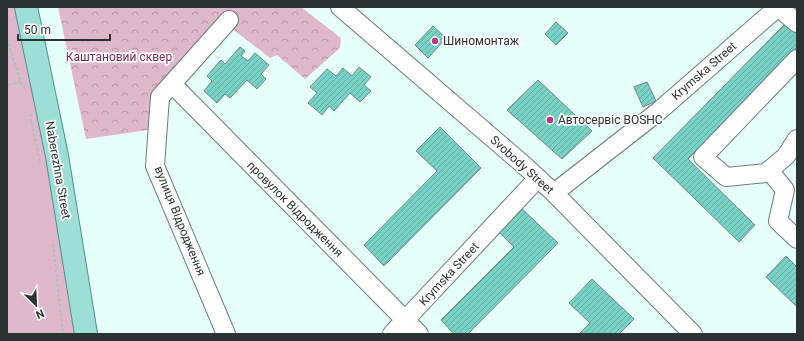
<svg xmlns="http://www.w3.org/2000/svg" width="804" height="341" viewBox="0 0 804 341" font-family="Roboto,sans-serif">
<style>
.forest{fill:url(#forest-crowns)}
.park{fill:#e0b8cd}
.building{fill:url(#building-hatch);stroke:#718783}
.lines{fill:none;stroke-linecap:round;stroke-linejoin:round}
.minor-casing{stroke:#687d79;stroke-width:20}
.major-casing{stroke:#4a948b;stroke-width:24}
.path{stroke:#adc1bd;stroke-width:2;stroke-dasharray:3 2;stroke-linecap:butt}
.minor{stroke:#fff;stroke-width:18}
.major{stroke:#9ddfd6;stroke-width:22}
.poi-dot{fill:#b53887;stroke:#fff;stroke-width:1.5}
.labels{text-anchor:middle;stroke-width:3.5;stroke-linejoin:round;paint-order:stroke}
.poi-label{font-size:12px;fill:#293331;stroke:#fff;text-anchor:start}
.park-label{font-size:12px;fill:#792e5c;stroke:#fff}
.street-label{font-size:12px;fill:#293331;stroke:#fff}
</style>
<defs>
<pattern id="forest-crowns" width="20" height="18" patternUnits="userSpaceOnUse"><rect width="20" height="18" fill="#e0b8cd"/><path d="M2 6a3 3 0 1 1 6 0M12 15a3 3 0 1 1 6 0" fill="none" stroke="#b696a7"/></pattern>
<pattern id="building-hatch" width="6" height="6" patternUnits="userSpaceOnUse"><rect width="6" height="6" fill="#78d3c6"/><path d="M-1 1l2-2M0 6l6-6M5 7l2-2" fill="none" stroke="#62aca1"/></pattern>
</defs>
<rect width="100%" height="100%" fill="#e7fffb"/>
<path class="forest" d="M 58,7 L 301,7 L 341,38 L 340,48 L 305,79 L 277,55 L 270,58 L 221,20 L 154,93 L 148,130 L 86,139 Z"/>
<path class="park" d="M 7,7 L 20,7 L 80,334 L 7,334 Z"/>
<path class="building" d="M 556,22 L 568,33 L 556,45 L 545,34 Z
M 786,23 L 797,34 L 797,47 L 688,159 L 755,225 L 739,242 L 653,158 Z
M 433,26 L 446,38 L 428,58 L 415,45 Z
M 240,47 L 245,51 L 241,56 L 248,61 L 255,53 L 269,65 L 261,74 L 266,79 L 257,89 L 247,80 L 230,98 L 225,94 L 217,103 L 204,91 L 212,81 L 207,76 L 221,60 L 225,64 Z
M 359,67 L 371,77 L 364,85 L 371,91 L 360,102 L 350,93 L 334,111 L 329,106 L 322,115 L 308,103 L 317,93 L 310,87 L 327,69 L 336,76 L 343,68 L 352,76 Z
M 538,80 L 592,131 L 562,159 L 507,110 Z
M 647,82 L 656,101 L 643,107 L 634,87 Z
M 440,127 L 481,168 L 384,266 L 364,245 L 437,171 L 416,151 Z
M 516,203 L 558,243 L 468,334 L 454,334 L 441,320 L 514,247 L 493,226 Z
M 786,256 L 797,267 L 797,307 L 766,277 Z
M 592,279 L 634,319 L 619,334 L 579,334 L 590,323 L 569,303 Z"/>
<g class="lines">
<defs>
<path id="minor" d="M 340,7 L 525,166 L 554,193 L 693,334
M 778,7 L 797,23
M 797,59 L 703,157 L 726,177 L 766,173 L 786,156 L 797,139
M 172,84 L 419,334
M 769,170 L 785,190 L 778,221 L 797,239
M 554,193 L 659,111 L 778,7
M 226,334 L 155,166 L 160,97 L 229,20
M 392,334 L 538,178"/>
<path id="major" d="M 26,7 L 57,156 L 86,334"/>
</defs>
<use href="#minor" class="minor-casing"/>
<use href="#major" class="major-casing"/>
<path class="path" d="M 7,39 L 21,82 L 7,85
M 21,82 L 25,90
M 30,114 L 40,164
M 53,244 L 63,334"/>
<use href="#minor" class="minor"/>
<use href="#major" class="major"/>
</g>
<g class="poi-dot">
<circle cx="435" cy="41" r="4"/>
<circle cx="550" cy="120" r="4"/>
</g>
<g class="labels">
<g class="poi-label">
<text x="443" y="45">Шиномонтаж</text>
<text x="558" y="124">Автосервіс BOSHC</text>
</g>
<g class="park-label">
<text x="119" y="61">Каштановий сквер</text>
</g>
<g class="street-label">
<text transform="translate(704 71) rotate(-41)" y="4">Krymska Street</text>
<text transform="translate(522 165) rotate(42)" y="4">Svobody Street</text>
<text transform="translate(58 170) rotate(80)" y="4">Naberezhna Street</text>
<text transform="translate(295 209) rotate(45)" y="4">провулок Відродження</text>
<text transform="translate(180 221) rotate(68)" y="4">вулиця Відродження</text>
<text transform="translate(449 274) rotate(-47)" y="4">Krymska Street</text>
</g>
</g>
<rect width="804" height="341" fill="none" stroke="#293331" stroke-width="16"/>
<g transform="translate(36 305) rotate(156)" stroke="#ffffff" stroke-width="3" paint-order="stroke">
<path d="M0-3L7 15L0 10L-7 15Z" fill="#293331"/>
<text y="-6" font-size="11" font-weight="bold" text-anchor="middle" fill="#293331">N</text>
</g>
<path d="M18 34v6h92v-6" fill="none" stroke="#293331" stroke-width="2"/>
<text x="24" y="34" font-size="12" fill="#293331" stroke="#ffffff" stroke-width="3" paint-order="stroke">50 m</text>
</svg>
